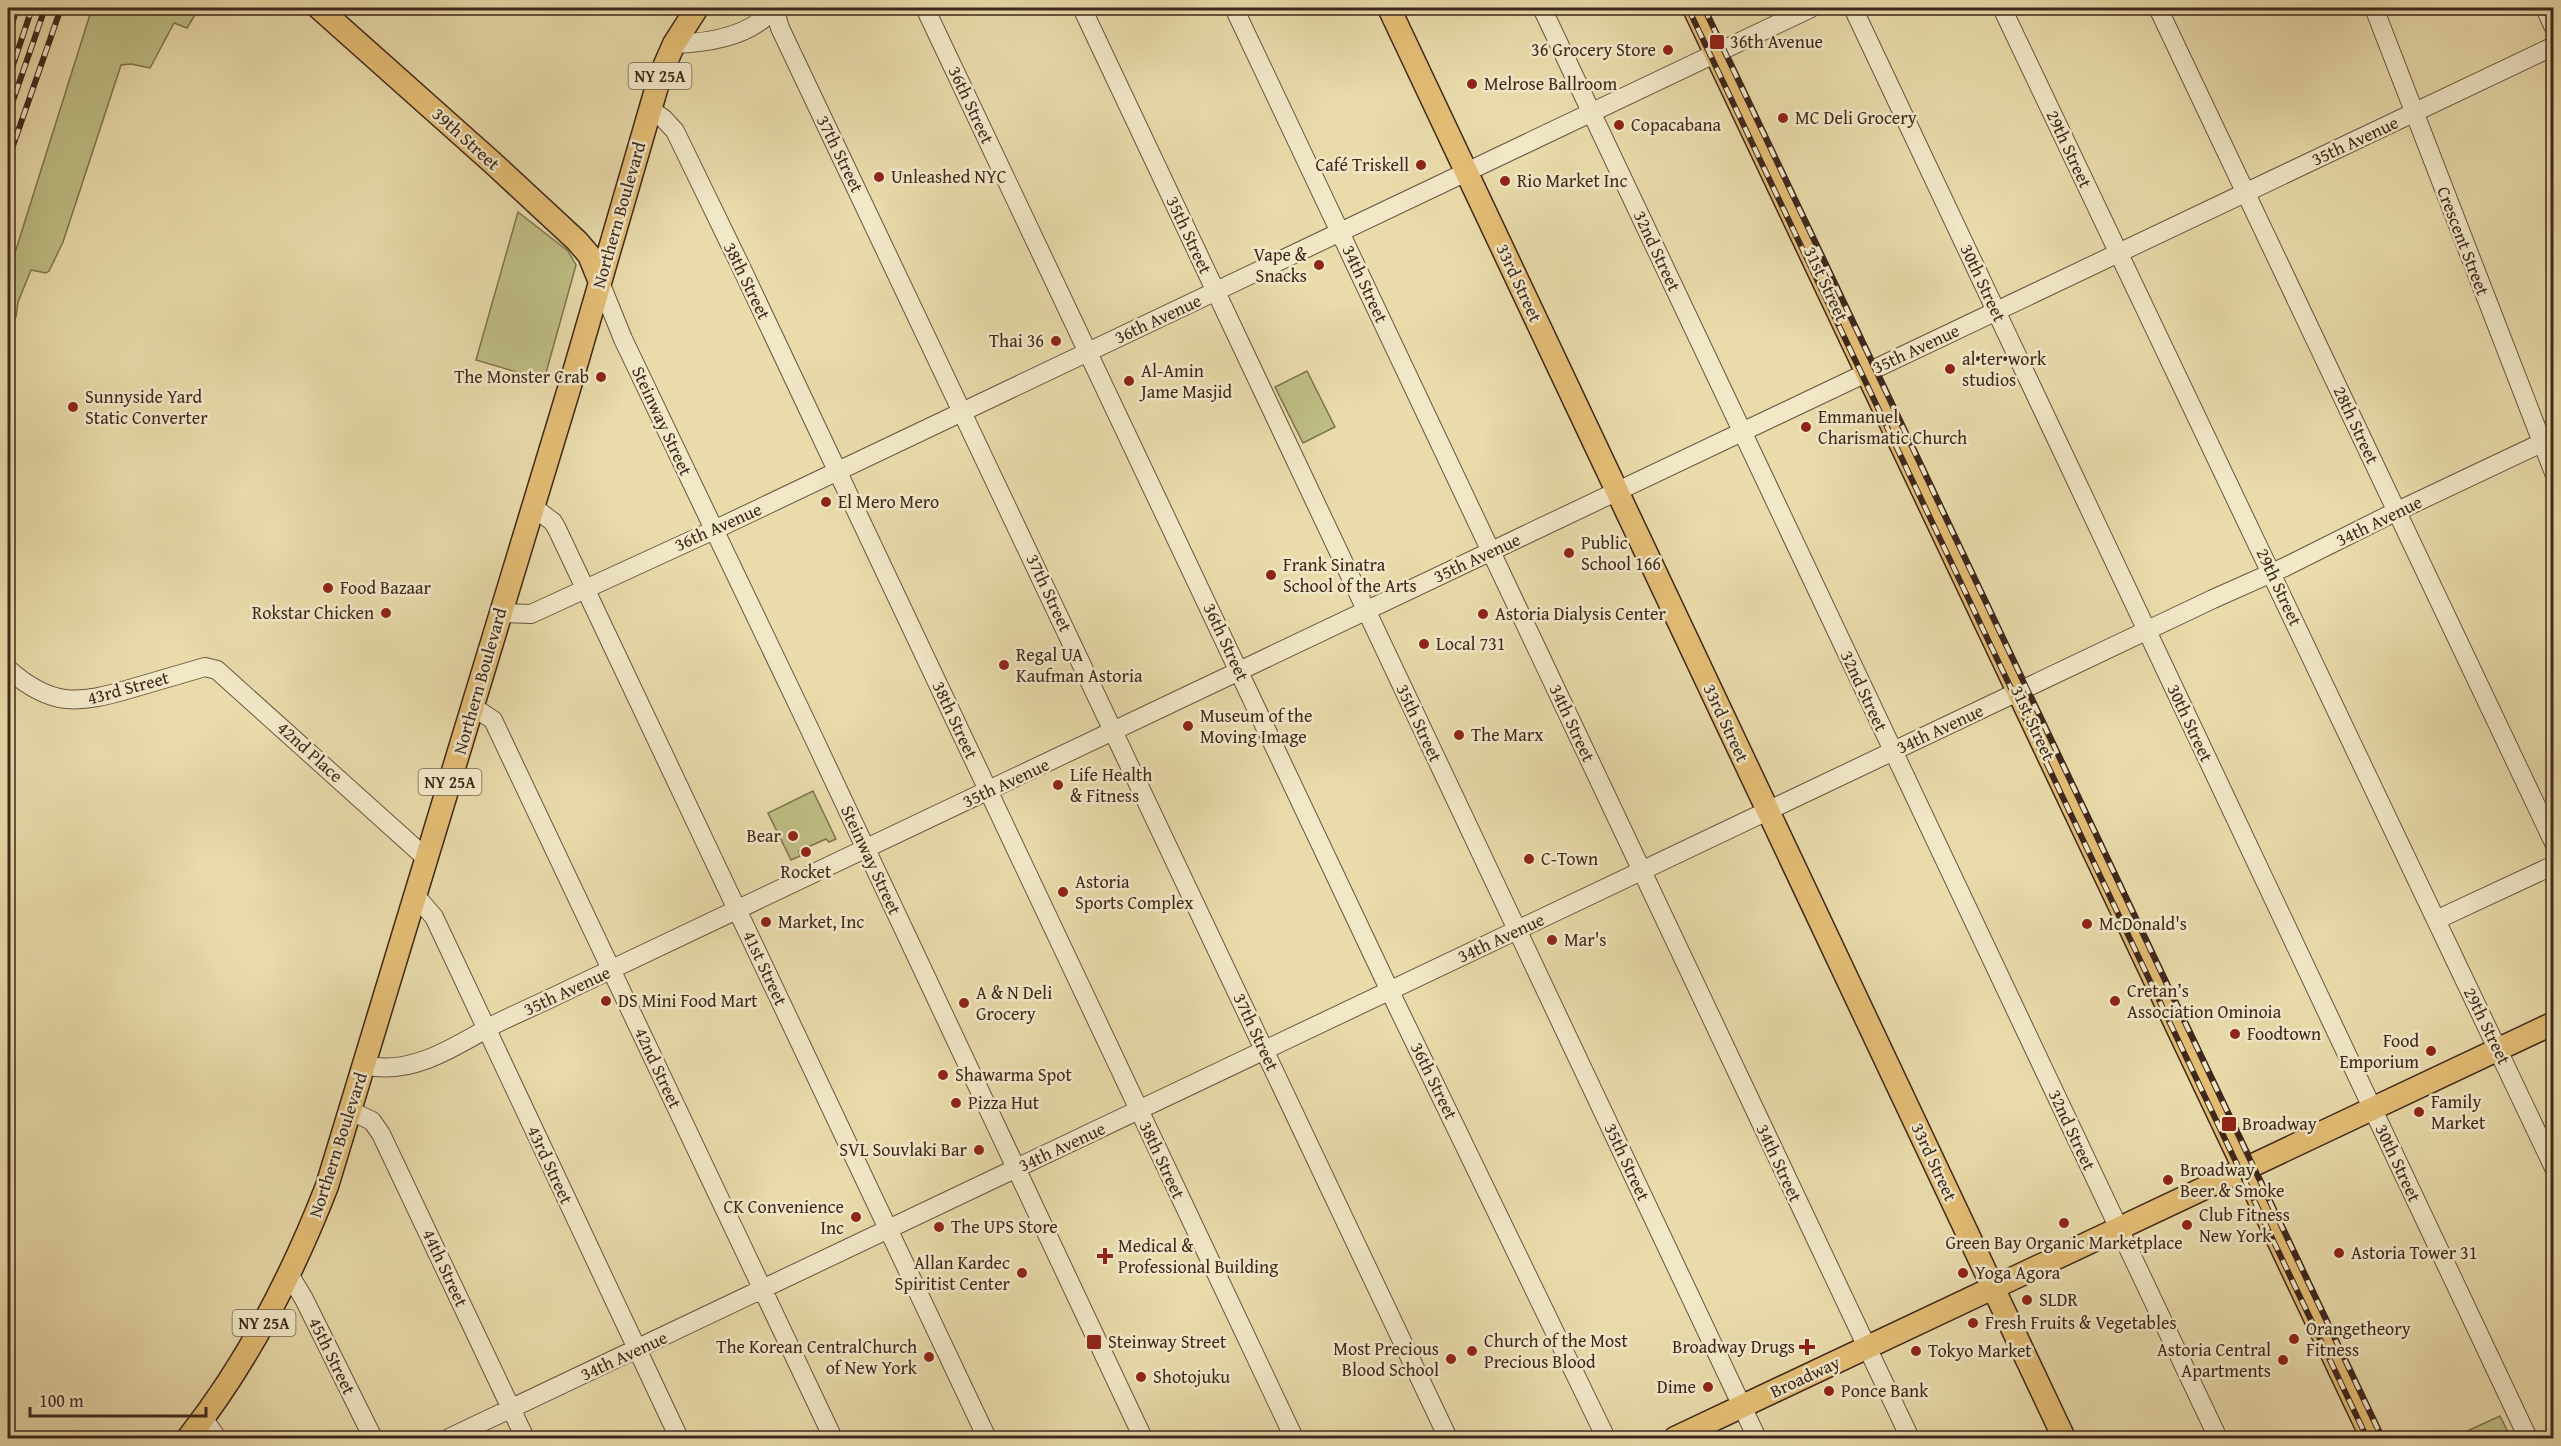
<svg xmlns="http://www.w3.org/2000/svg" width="2561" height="1446" viewBox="0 0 2561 1446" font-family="'Gentium Book Plus',serif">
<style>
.green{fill:#bebe84;stroke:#7e7250;stroke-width:1.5}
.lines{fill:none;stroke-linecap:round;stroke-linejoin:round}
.minor-casing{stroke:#695440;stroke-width:20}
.major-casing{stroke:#3e271d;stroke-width:25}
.minor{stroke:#f1e8c8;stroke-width:18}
.major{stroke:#e4be75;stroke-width:22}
.rail-casing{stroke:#3e271d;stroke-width:6}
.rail{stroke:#f1e8c8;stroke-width:4;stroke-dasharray:11;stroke-linecap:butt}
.poi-dot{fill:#8f2418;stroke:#f1e8c8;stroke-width:2}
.labels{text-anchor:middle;stroke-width:5;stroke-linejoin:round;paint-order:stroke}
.shield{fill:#f1e8c8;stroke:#746150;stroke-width:1.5}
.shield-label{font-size:16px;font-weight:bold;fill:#3e271d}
.poi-label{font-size:18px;fill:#3e271d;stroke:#f1e8c8;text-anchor:start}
.street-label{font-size:18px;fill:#3e271d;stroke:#f1e8c8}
</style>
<rect width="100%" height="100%" fill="#e9dbaa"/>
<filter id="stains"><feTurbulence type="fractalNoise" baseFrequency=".00333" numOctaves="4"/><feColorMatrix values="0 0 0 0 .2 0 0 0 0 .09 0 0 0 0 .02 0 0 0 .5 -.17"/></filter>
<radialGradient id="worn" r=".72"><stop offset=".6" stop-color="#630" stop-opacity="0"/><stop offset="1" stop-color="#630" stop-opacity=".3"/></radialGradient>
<path class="green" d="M 92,8 L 199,8 L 187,28 L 174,23 L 150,68 L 131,64 L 121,65 L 63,242 L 49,271 L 46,273 L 31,270 L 18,302 L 16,317 L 8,320 L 8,275 Z
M 518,212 L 568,251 L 576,265 L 544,380 L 476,360 Z
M 1307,371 L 1335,427 L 1303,443 L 1275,387 Z
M 813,791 L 836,839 L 829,842 L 826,839 L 799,851 L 800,856 L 791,860 L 768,813 Z
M 2500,1416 L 2510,1436 L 2505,1438 L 2457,1438 L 2456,1436 Z"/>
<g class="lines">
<defs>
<path id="minor" d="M 774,8 L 780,28 L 1448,1438
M 925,8 L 1397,1006 L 1606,1438
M 1082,8 L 1757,1438
M 1234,8 L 1910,1438
M 1542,8 L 2218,1438
M 1853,8 L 2528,1438
M 2002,8 L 2554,1168
M 2158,8 L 2554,843
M 2374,8 L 2554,473
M 2545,8 L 2554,28
M 674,44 C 709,43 752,36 774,8
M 650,109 L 664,119 L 675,131 L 741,267 L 1294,1438
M 600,282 L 623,339 L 809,728 L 1143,1438
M 532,506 L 553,522 L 557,529 L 987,1438
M 500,613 L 531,614 L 714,530 L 1811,8
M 8,669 C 52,708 79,704 133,688 C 157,681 181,674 205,667 L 217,670 L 426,858
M 472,706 L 493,720 L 833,1438
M 415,895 L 434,917 L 679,1438
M 2436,920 L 2554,865
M 365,1065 C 407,1076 450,1050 486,1029 C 506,1018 528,1009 549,999 L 2554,46
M 351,1111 L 372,1121 L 381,1134 L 525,1438
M 289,1274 L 304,1299 L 373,1438
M 203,1418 L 217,1438
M 449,1438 L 2213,599 L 2285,567 L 2387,516 L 2554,437"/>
<path id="major" d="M 319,8 L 494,164 L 577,241 L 589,255 L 600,282
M 1389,8 L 2064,1438
M 1694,8 L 2372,1438
M 188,1438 C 248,1362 292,1276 327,1186 L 572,379 L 660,76 L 674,44 L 697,8
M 1675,1438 L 2554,1023"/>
</defs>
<use href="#minor" class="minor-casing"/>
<use href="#major" class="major-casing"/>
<use href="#minor" class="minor"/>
<use href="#major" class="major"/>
<defs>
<path id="rail" d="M 1688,8 L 2367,1438
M 1704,8 L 2382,1438
M 8,36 L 17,8
M 8,80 L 32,8
M 8,115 L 45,8
M 8,160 L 61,8"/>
</defs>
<use href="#rail" class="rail-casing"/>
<use href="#rail" class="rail"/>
</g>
<g class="poi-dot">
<rect x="1709" y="34" width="16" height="16" rx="3"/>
<circle cx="1668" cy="50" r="6"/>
<circle cx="1472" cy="84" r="6"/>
<circle cx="1783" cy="118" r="6"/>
<circle cx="1619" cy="125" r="6"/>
<circle cx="1421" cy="165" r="6"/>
<circle cx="879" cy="177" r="6"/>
<circle cx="1505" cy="181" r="6"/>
<circle cx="1319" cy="265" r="6"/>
<circle cx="1056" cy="341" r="6"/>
<circle cx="1950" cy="369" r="6"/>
<circle cx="601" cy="377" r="6"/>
<circle cx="1129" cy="381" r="6"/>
<circle cx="73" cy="407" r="6"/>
<circle cx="1806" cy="427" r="6"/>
<circle cx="826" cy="502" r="6"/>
<circle cx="1569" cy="553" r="6"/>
<circle cx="1271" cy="575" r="6"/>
<circle cx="328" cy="588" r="6"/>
<circle cx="386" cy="613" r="6"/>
<circle cx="1483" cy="614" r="6"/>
<circle cx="1424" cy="644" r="6"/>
<circle cx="1004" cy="665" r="6"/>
<circle cx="1188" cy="726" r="6"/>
<circle cx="1459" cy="735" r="6"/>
<circle cx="1058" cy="785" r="6"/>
<circle cx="793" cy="836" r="6"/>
<circle cx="806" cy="852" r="6"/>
<circle cx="1529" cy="859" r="6"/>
<circle cx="1063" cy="892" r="6"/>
<circle cx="766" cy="922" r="6"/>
<circle cx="2087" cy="924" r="6"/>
<circle cx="1552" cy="940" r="6"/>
<circle cx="606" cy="1001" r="6"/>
<circle cx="2115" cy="1001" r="6"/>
<circle cx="964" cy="1003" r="6"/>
<circle cx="2235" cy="1034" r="6"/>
<circle cx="2431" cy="1051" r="6"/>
<circle cx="943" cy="1075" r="6"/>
<circle cx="956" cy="1103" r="6"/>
<circle cx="2419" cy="1112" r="6"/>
<rect x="2221" y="1116" width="16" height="16" rx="3"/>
<circle cx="979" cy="1150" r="6"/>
<circle cx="2168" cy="1180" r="6"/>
<circle cx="856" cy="1217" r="6"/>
<circle cx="2064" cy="1223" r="6"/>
<circle cx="2187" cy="1225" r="6"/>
<circle cx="939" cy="1227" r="6"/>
<circle cx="2339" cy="1253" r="6"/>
<path d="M1102 1247h6v6h6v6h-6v6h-6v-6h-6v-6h6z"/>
<circle cx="1022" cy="1273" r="6"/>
<circle cx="1963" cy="1273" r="6"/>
<circle cx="2027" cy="1300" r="6"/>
<circle cx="1973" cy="1323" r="6"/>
<circle cx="2294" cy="1339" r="6"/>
<rect x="1086" y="1334" width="16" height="16" rx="3"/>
<path d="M1804 1338h6v6h6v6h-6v6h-6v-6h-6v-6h6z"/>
<circle cx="1472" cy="1351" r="6"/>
<circle cx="1916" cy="1351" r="6"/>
<circle cx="929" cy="1357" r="6"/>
<circle cx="1451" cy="1359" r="6"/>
<circle cx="2283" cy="1360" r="6"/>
<circle cx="1141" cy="1377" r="6"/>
<circle cx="1708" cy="1387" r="6"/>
<circle cx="1829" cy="1391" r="6"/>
</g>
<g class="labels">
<g class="shield">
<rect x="628.5" y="63" width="63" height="26" rx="4.5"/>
<rect x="418.5" y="769" width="63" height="26" rx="4.5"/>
<rect x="232.5" y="1310" width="63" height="26" rx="4.5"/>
</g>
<g class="shield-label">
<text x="660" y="82">NY 25A</text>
<text x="450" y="788">NY 25A</text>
<text x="264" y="1329">NY 25A</text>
</g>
<g class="poi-label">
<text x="1730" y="48">36th Avenue</text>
<text x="1656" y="56" text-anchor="end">36 Grocery Store</text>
<text x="1484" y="90">Melrose Ballroom</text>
<text x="1795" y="124">MC Deli Grocery</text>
<text x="1631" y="131">Copacabana</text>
<text x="1409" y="171" text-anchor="end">Café Triskell</text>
<text x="891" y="183">Unleashed NYC</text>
<text x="1517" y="187">Rio Market Inc</text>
<text x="1307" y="261" text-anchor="end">Vape &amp;<tspan x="1307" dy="21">Snacks</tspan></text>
<text x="1044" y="347" text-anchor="end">Thai 36</text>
<text x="1962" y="365">al•ter•work<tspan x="1962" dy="21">studios</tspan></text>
<text x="1141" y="377">Al-Amin<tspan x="1141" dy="21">Jame Masjid</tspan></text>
<text x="589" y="383" text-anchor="end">The Monster Crab</text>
<text x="85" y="403">Sunnyside Yard<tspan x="85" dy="21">Static Converter</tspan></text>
<text x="1818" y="423">Emmanuel<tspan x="1818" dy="21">Charismatic Church</tspan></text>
<text x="838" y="508">El Mero Mero</text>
<text x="1581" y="549">Public<tspan x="1581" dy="21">School 166</tspan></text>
<text x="1283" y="571">Frank Sinatra<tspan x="1283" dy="21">School of the Arts</tspan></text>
<text x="340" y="594">Food Bazaar</text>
<text x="374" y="619" text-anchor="end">Rokstar Chicken</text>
<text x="1495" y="620">Astoria Dialysis Center</text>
<text x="1436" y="650">Local 731</text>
<text x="1016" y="661">Regal UA<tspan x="1016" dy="21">Kaufman Astoria</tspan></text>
<text x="1200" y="722">Museum of the<tspan x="1200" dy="21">Moving Image</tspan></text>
<text x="1471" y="741">The Marx</text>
<text x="1070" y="781">Life Health<tspan x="1070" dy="21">&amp; Fitness</tspan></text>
<text x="781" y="842" text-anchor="end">Bear</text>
<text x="1541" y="865">C-Town</text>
<text x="806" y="878" text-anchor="middle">Rocket</text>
<text x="1075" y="888">Astoria<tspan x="1075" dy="21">Sports Complex</tspan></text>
<text x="778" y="928">Market, Inc</text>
<text x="2099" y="930">McDonald's</text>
<text x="1564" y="946">Mar's</text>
<text x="2127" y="997">Cretan’s<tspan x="2127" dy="21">Association Ominoia</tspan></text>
<text x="976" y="999">A &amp; N Deli<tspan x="976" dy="21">Grocery</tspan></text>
<text x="618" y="1007">DS Mini Food Mart</text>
<text x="2247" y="1040">Foodtown</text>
<text x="2419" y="1047" text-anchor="end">Food<tspan x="2419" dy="21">Emporium</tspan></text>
<text x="955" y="1081">Shawarma Spot</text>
<text x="2431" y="1108">Family<tspan x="2431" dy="21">Market</tspan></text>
<text x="968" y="1109">Pizza Hut</text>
<text x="2242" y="1130">Broadway</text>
<text x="967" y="1156" text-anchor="end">SVL Souvlaki Bar</text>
<text x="2180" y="1176">Broadway<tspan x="2180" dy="21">Beer &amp; Smoke</tspan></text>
<text x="844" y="1213" text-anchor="end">CK Convenience<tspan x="844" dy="21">Inc</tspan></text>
<text x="2199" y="1221">Club Fitness<tspan x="2199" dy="21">New York</tspan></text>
<text x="951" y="1233">The UPS Store</text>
<text x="2064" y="1249" text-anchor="middle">Green Bay Organic Marketplace</text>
<text x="1118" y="1252">Medical &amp;<tspan x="1118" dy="21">Professional Building</tspan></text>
<text x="2351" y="1259">Astoria Tower 31</text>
<text x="1010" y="1269" text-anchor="end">Allan Kardec<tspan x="1010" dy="21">Spiritist Center</tspan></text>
<text x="1975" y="1279">Yoga Agora</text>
<text x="2039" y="1306">SLDR</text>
<text x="1985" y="1329">Fresh Fruits &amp; Vegetables</text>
<text x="2306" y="1335">Orangetheory<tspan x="2306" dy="21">Fitness</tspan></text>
<text x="1484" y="1347">Church of the Most<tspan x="1484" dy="21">Precious Blood</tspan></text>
<text x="1108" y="1348">Steinway Street</text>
<text x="917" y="1353" text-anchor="end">The Korean CentralChurch<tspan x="917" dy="21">of New York</tspan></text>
<text x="1795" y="1353" text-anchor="end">Broadway Drugs</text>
<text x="1439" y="1355" text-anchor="end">Most Precious<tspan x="1439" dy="21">Blood School</tspan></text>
<text x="2271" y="1356" text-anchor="end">Astoria Central<tspan x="2271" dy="21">Apartments</tspan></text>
<text x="1928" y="1357">Tokyo Market</text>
<text x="1153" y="1383">Shotojuku</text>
<text x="1696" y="1393" text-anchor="end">Dime</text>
<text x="1841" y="1397">Ponce Bank</text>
</g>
<g class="street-label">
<text transform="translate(971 105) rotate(65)" y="6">36th Street</text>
<text transform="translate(466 139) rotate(42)" y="6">39th Street</text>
<text transform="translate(2355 141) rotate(-25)" y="6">35th Avenue</text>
<text transform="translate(2069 149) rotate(65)" y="6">29th Street</text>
<text transform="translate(840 154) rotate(64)" y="6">37th Street</text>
<text transform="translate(619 215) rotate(-74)" y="6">Northern Boulevard</text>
<text transform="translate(1189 235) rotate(65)" y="6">35th Street</text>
<text transform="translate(2463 241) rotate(69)" y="6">Crescent Street</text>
<text transform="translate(1657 251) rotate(65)" y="6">32nd Street</text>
<text transform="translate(747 281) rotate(64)" y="6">38th Street</text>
<text transform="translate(1519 283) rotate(65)" y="6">33rd Street</text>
<text transform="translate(1983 283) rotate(65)" y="6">30th Street</text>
<text transform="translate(1365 284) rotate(65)" y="6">34th Street</text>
<text transform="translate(1826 284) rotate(65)" y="6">31st Street</text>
<text transform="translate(1158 319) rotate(-25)" y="6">36th Avenue</text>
<text transform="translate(1916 349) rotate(-25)" y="6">35th Avenue</text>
<text transform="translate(662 421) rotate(65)" y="6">Steinway Street</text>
<text transform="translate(2356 425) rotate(65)" y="6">28th Street</text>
<text transform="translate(2379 521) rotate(-26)" y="6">34th Avenue</text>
<text transform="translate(718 527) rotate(-24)" y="6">36th Avenue</text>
<text transform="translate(1477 558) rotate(-25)" y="6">35th Avenue</text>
<text transform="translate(2279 587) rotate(65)" y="6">29th Street</text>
<text transform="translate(1049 593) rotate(65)" y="6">37th Street</text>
<text transform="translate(1226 642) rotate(65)" y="6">36th Street</text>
<text transform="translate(480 681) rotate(-74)" y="6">Northern Boulevard</text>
<text transform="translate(128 688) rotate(-15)" y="6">43rd Street</text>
<text transform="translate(1864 691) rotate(65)" y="6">32nd Street</text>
<text transform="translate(955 720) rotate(65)" y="6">38th Street</text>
<text transform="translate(1419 723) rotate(65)" y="6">35th Street</text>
<text transform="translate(1572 723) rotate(65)" y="6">34th Street</text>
<text transform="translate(1726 723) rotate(65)" y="6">33rd Street</text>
<text transform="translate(2033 723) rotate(65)" y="6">31st Street</text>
<text transform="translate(2190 723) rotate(65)" y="6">30th Street</text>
<text transform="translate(1940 729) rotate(-25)" y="6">34th Avenue</text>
<text transform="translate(310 752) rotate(42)" y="6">42nd Place</text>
<text transform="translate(1006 783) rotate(-25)" y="6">35th Avenue</text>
<text transform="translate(871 860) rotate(65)" y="6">Steinway Street</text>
<text transform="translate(1501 938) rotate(-25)" y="6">34th Avenue</text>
<text transform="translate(765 968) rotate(65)" y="6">41st Street</text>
<text transform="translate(567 991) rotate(-25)" y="6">35th Avenue</text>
<text transform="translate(2487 1026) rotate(64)" y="6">29th Street</text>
<text transform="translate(1256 1032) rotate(65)" y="6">37th Street</text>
<text transform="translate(658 1068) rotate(65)" y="6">42nd Street</text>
<text transform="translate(1434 1081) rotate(64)" y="6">36th Street</text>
<text transform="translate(2072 1130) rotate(65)" y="6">32nd Street</text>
<text transform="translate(338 1145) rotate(-72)" y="6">Northern Boulevard</text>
<text transform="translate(1062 1147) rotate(-25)" y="6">34th Avenue</text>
<text transform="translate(1162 1160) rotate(65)" y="6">38th Street</text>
<text transform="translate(1627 1162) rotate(65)" y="6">35th Street</text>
<text transform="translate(1934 1162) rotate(65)" y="6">33rd Street</text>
<text transform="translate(1779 1163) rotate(65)" y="6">34th Street</text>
<text transform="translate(2398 1163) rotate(65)" y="6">30th Street</text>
<text transform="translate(550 1165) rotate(65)" y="6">43rd Street</text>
<text transform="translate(445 1268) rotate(65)" y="6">44th Street</text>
<text transform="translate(332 1356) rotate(64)" y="6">45th Street</text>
<text transform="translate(624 1356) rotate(-25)" y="6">34th Avenue</text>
<text transform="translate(1805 1377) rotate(-25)" y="6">Broadway</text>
</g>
</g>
<rect width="2561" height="1446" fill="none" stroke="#e9dbaa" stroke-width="30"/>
<rect x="9" y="9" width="2543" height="1428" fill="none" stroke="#3e271d" stroke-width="3"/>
<rect x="15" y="15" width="2531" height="1416" fill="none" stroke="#3e271d" stroke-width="1.5"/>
<path d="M30 1407v9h176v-9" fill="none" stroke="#3e271d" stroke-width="3"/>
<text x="39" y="1407" font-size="18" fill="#3e271d" stroke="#f1e8c8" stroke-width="4.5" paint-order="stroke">100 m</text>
<rect width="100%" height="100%" filter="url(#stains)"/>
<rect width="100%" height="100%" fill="url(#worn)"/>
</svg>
